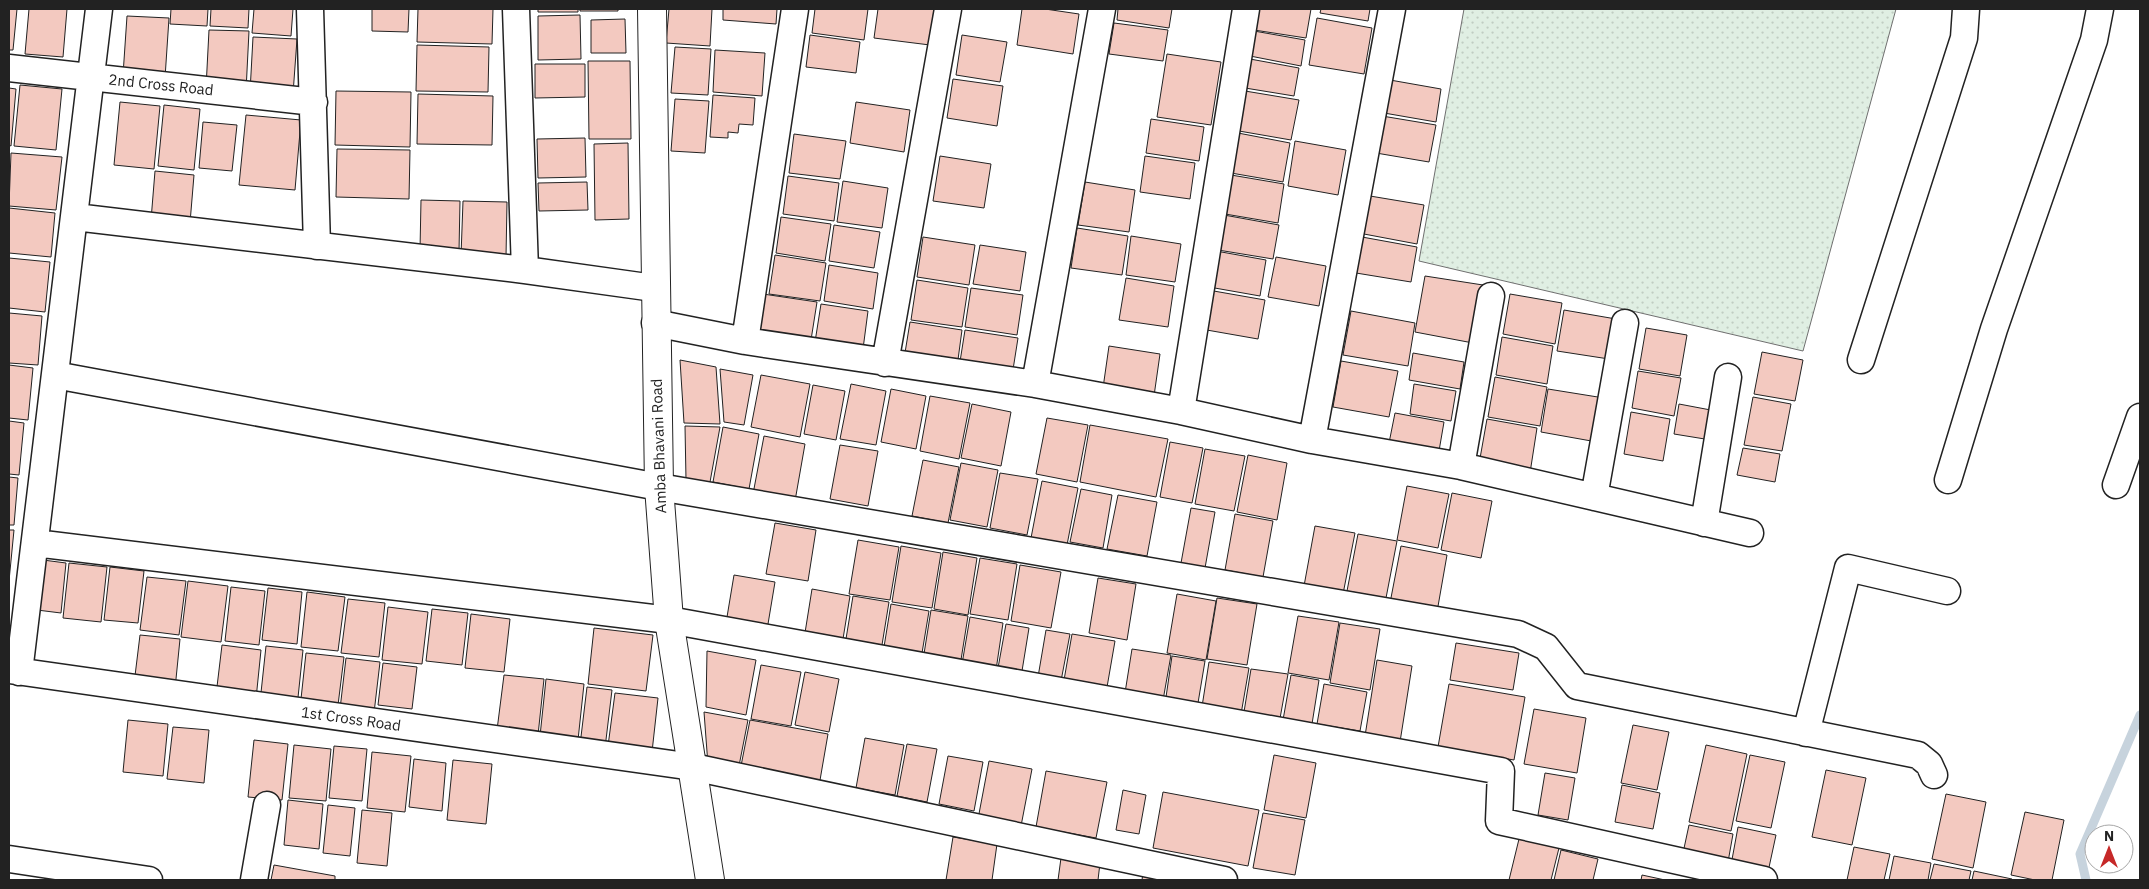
<svg xmlns="http://www.w3.org/2000/svg" width="2149" height="889" viewBox="0 0 2149 889" font-family="'IBM Plex Sans',sans-serif">
<style>
.grass{fill:url(#grass-dots);stroke:#6f6f6f}
.lines{fill:none;stroke-linecap:round;stroke-linejoin:round}
.stream{stroke:#c7d3dd;stroke-width:9}
.building{fill:#f3c9c0;stroke:#222}
.street-casing{stroke:#222;stroke-width:29}
.secondary-casing{stroke:#222;stroke-width:30}
.street{stroke:#fff;stroke-width:26}
.secondary{stroke:#fff;stroke-width:28}
.labels{text-anchor:middle;stroke-width:4;stroke-linejoin:round;paint-order:stroke}
.street-label{font-size:15px;fill:#222;stroke:#fff}
</style>
<defs>
<pattern id="grass-dots" width="8" height="8" patternUnits="userSpaceOnUse" patternTransform="scale(1.25)"><rect width="8" height="8" fill="#e0efe3"/><path d="M2 2h.1M6 6h.1" fill="none" stroke="#c0cdc2" stroke-width="1.8" stroke-linecap="round"/></pattern>
</defs>
<rect width="100%" height="100%" fill="#fff"/>
<path class="grass" d="M 1464,9 L 1896,9 L 1803,351 L 1419,261 Z"/>
<g class="lines">
<path class="stream" d="M 2086,880 L 2080,854 L 2140,715"/>
</g>
<path class="building" d="M 9,9 L 17,9 L 13,50 L 9,50 Z
M 29,9 L 67,9 L 63,57 L 25,54 Z
M 171,9 L 208,9 L 207,26 L 170,24 Z
M 211,9 L 249,9 L 248,28 L 210,26 Z
M 254,9 L 293,9 L 291,36 L 252,33 Z
M 372,9 L 409,9 L 408,32 L 372,31 Z
M 418,9 L 493,9 L 492,44 L 417,42 Z
M 538,9 L 578,9 L 578,12 L 538,12 Z
M 580,9 L 618,9 L 618,11 L 580,11 Z
M 669,9 L 712,9 L 710,46 L 666,43 Z
M 723,9 L 777,9 L 776,24 L 723,20 Z
M 815,9 L 868,9 L 864,40 L 812,33 Z
M 878,9 L 934,9 L 930,45 L 874,38 Z
M 1022,9 L 1045,9 L 1079,14 L 1073,54 L 1017,45 Z
M 1118,9 L 1172,9 L 1169,28 L 1117,20 Z
M 1258,9 L 1311,9 L 1306,38 L 1254,30 Z
M 1321,9 L 1370,9 L 1368,21 L 1320,13 Z
M 580,15 L 581,59 L 538,60 L 538,16 Z
M 127,16 L 169,18 L 165,78 L 123,75 Z
M 1317,18 L 1372,28 L 1364,74 L 1309,65 Z
M 625,19 L 626,53 L 591,53 L 591,20 Z
M 1114,23 L 1168,30 L 1163,61 L 1109,54 Z
M 209,30 L 249,31 L 246,91 L 206,88 Z
M 1254,31 L 1305,40 L 1301,66 L 1250,56 Z
M 810,35 L 860,42 L 856,73 L 806,67 Z
M 962,35 L 1007,42 L 1000,82 L 956,75 Z
M 253,37 L 297,39 L 293,94 L 250,92 Z
M 417,45 L 489,47 L 488,92 L 416,91 Z
M 675,47 L 711,49 L 708,95 L 671,93 Z
M 715,50 L 765,53 L 762,96 L 713,92 Z
M 1167,54 L 1221,62 L 1211,125 L 1157,117 Z
M 1250,59 L 1299,68 L 1294,96 L 1245,88 Z
M 588,61 L 630,61 L 631,139 L 589,139 Z
M 535,64 L 585,64 L 585,97 L 535,98 Z
M 953,79 L 1003,86 L 997,126 L 947,118 Z
M 1390,80 L 1441,89 L 1436,122 L 1384,113 Z
M 20,85 L 62,89 L 56,150 L 14,146 Z
M 9,88 L 16,89 L 11,146 L 9,145 Z
M 336,91 L 411,92 L 410,147 L 335,145 Z
M 1245,91 L 1299,100 L 1291,140 L 1239,131 Z
M 418,94 L 493,96 L 492,145 L 417,144 Z
M 713,95 L 755,98 L 753,125 L 739,124 L 738,133 L 728,132 L 728,138 L 710,137 Z
M 675,99 L 709,101 L 705,153 L 671,151 Z
M 120,102 L 160,106 L 154,169 L 114,165 Z
M 856,102 L 910,110 L 904,152 L 850,143 Z
M 164,105 L 200,109 L 194,170 L 158,166 Z
M 246,115 L 301,120 L 295,190 L 239,185 Z
M 1382,116 L 1436,125 L 1429,162 L 1376,153 Z
M 1151,119 L 1204,127 L 1199,161 L 1146,153 Z
M 203,122 L 237,125 L 232,171 L 199,168 Z
M 1238,133 L 1290,143 L 1283,182 L 1231,173 Z
M 794,134 L 846,141 L 840,179 L 789,173 Z
M 585,138 L 586,177 L 538,178 L 537,139 Z
M 1295,141 L 1346,150 L 1338,195 L 1288,186 Z
M 628,143 L 629,219 L 595,220 L 594,144 Z
M 337,149 L 410,150 L 409,199 L 336,197 Z
M 11,153 L 62,157 L 56,210 L 9,206 Z
M 940,156 L 991,164 L 984,208 L 933,201 Z
M 1145,156 L 1195,163 L 1190,199 L 1140,192 Z
M 155,171 L 194,175 L 190,223 L 151,220 Z
M 1231,175 L 1284,184 L 1278,223 L 1225,214 Z
M 788,176 L 839,183 L 834,221 L 783,214 Z
M 843,181 L 888,188 L 882,228 L 837,222 Z
M 587,182 L 588,210 L 539,211 L 538,183 Z
M 1085,182 L 1135,190 L 1129,232 L 1078,225 Z
M 1370,196 L 1424,205 L 1417,244 L 1364,234 Z
M 421,200 L 460,201 L 459,251 L 420,250 Z
M 463,201 L 507,202 L 506,257 L 461,256 Z
M 9,208 L 55,213 L 51,257 L 9,253 Z
M 1224,215 L 1279,225 L 1273,259 L 1218,250 Z
M 781,217 L 831,224 L 825,261 L 776,253 Z
M 834,225 L 880,232 L 874,268 L 829,261 Z
M 1077,228 L 1128,236 L 1122,275 L 1071,268 Z
M 1131,236 L 1181,244 L 1175,282 L 1126,275 Z
M 923,237 L 975,245 L 969,285 L 917,277 Z
M 1362,237 L 1417,247 L 1411,282 L 1356,273 Z
M 980,245 L 1026,252 L 1020,291 L 973,284 Z
M 1216,251 L 1266,260 L 1260,296 L 1209,287 Z
M 775,255 L 826,263 L 820,301 L 769,294 Z
M 1276,257 L 1326,266 L 1319,306 L 1268,297 Z
M 9,258 L 50,262 L 45,312 L 9,308 Z
M 829,265 L 878,273 L 873,309 L 824,301 Z
M 1425,276 L 1483,285 L 1473,343 L 1415,332 Z
M 1126,278 L 1174,286 L 1168,327 L 1119,320 Z
M 917,280 L 968,288 L 962,327 L 911,320 Z
M 971,288 L 1023,295 L 1017,335 L 965,327 Z
M 1208,290 L 1265,300 L 1258,339 L 1201,329 Z
M 763,294 L 817,302 L 811,340 L 757,332 Z
M 1510,294 L 1562,303 L 1555,344 L 1503,334 Z
M 821,304 L 868,311 L 863,349 L 815,342 Z
M 1564,310 L 1616,319 L 1609,359 L 1557,351 Z
M 1351,311 L 1415,323 L 1408,366 L 1343,355 Z
M 9,313 L 42,316 L 38,365 L 9,363 Z
M 910,322 L 962,330 L 957,367 L 904,359 Z
M 1646,328 L 1687,335 L 1680,376 L 1639,369 Z
M 965,330 L 1018,338 L 1012,376 L 959,368 Z
M 1502,337 L 1553,346 L 1547,384 L 1496,375 Z
M 1109,346 L 1160,354 L 1154,396 L 1103,388 Z
M 1762,352 L 1803,360 L 1795,401 L 1754,394 Z
M 1413,353 L 1464,362 L 1460,389 L 1409,380 Z
M 680,360 L 716,367 L 720,424 L 684,423 Z
M 1341,361 L 1398,371 L 1389,417 L 1333,407 Z
M 9,365 L 33,368 L 28,420 L 9,418 Z
M 720,369 L 753,375 L 744,425 L 724,422 Z
M 1638,371 L 1681,378 L 1674,416 L 1632,408 Z
M 761,375 L 810,384 L 800,437 L 751,427 Z
M 1495,377 L 1547,387 L 1540,426 L 1488,417 Z
M 851,384 L 886,391 L 876,445 L 840,439 Z
M 1414,384 L 1456,391 L 1451,421 L 1410,414 Z
M 813,385 L 845,391 L 836,440 L 804,434 Z
M 891,389 L 926,396 L 916,449 L 881,442 Z
M 1548,389 L 1604,398 L 1597,442 L 1541,432 Z
M 930,396 L 970,403 L 959,459 L 920,451 Z
M 1753,397 L 1791,404 L 1782,451 L 1744,445 Z
M 972,404 L 1011,412 L 1001,466 L 961,458 Z
M 1679,404 L 1716,411 L 1711,440 L 1674,434 Z
M 1631,412 L 1670,419 L 1663,461 L 1624,454 Z
M 1395,413 L 1444,422 L 1439,451 L 1389,443 Z
M 1047,418 L 1088,425 L 1077,482 L 1036,474 Z
M 1487,419 L 1537,428 L 1530,473 L 1479,464 Z
M 9,421 L 24,423 L 19,475 L 9,474 Z
M 1090,425 L 1168,439 L 1156,497 L 1080,482 Z
M 685,426 L 720,427 L 710,482 L 686,480 Z
M 723,427 L 759,434 L 749,489 L 713,482 Z
M 764,436 L 805,444 L 795,501 L 753,494 Z
M 1170,442 L 1203,448 L 1192,503 L 1160,497 Z
M 840,445 L 878,451 L 868,506 L 830,499 Z
M 1743,448 L 1780,454 L 1775,482 L 1737,475 Z
M 1205,449 L 1245,456 L 1234,511 L 1195,504 Z
M 1248,455 L 1287,463 L 1277,520 L 1237,512 Z
M 923,460 L 959,467 L 948,523 L 912,516 Z
M 961,463 L 998,470 L 987,527 L 950,520 Z
M 1000,473 L 1038,479 L 1027,535 L 990,528 Z
M 9,477 L 18,478 L 14,525 L 9,525 Z
M 1042,481 L 1078,488 L 1067,545 L 1031,538 Z
M 1407,486 L 1449,494 L 1438,548 L 1397,540 Z
M 1081,489 L 1112,495 L 1103,548 L 1070,542 Z
M 1452,493 L 1492,501 L 1481,558 L 1441,550 Z
M 1118,495 L 1157,502 L 1147,556 L 1107,549 Z
M 1191,508 L 1215,512 L 1205,568 L 1181,563 Z
M 1235,514 L 1273,521 L 1263,577 L 1225,570 Z
M 775,523 L 816,530 L 808,581 L 766,574 Z
M 1315,526 L 1355,533 L 1343,594 L 1304,586 Z
M 9,530 L 14,530 L 9,581 Z
M 1358,534 L 1397,541 L 1386,598 L 1347,591 Z
M 858,540 L 899,547 L 890,600 L 849,594 Z
M 901,546 L 941,553 L 932,608 L 892,602 Z
M 1401,546 L 1447,555 L 1437,612 L 1390,603 Z
M 943,552 L 977,558 L 968,615 L 934,609 Z
M 980,558 L 1017,564 L 1008,620 L 970,614 Z
M 43,560 L 66,563 L 61,613 L 37,610 Z
M 69,563 L 107,567 L 101,622 L 63,618 Z
M 1020,565 L 1061,572 L 1051,628 L 1011,621 Z
M 110,567 L 144,571 L 138,623 L 104,620 Z
M 734,575 L 775,582 L 767,630 L 726,623 Z
M 147,577 L 186,581 L 179,635 L 140,630 Z
M 1098,578 L 1136,584 L 1127,640 L 1089,633 Z
M 188,581 L 228,586 L 221,642 L 181,637 Z
M 231,587 L 265,591 L 259,645 L 225,641 Z
M 268,588 L 302,592 L 297,644 L 262,640 Z
M 812,589 L 850,596 L 842,645 L 804,639 Z
M 307,592 L 345,597 L 338,651 L 301,647 Z
M 1177,594 L 1216,601 L 1206,660 L 1167,653 Z
M 853,596 L 889,602 L 881,651 L 845,645 Z
M 1217,598 L 1257,604 L 1247,665 L 1207,659 Z
M 348,599 L 385,603 L 379,657 L 341,653 Z
M 891,604 L 929,611 L 921,659 L 883,653 Z
M 388,607 L 428,612 L 422,664 L 382,660 Z
M 432,609 L 468,613 L 462,665 L 426,661 Z
M 931,610 L 968,616 L 960,666 L 923,660 Z
M 471,614 L 510,619 L 504,672 L 465,668 Z
M 1298,616 L 1339,622 L 1329,680 L 1288,673 Z
M 970,617 L 1003,623 L 996,670 L 962,664 Z
M 1340,623 L 1380,629 L 1370,690 L 1330,683 Z
M 1006,624 L 1029,628 L 1022,671 L 998,668 Z
M 594,628 L 653,635 L 646,691 L 588,684 Z
M 1046,630 L 1070,634 L 1061,681 L 1038,677 Z
M 1072,634 L 1115,641 L 1106,693 L 1063,686 Z
M 140,635 L 180,639 L 175,689 L 134,684 Z
M 1456,643 L 1519,653 L 1513,690 L 1450,680 Z
M 222,645 L 261,650 L 256,699 L 216,695 Z
M 266,646 L 303,650 L 297,707 L 260,702 Z
M 1132,649 L 1171,655 L 1162,706 L 1124,699 Z
M 707,651 L 756,660 L 746,715 L 706,707 Z
M 306,653 L 344,657 L 337,713 L 300,708 Z
M 1172,656 L 1205,661 L 1197,709 L 1165,704 Z
M 346,658 L 380,662 L 374,713 L 340,709 Z
M 1377,660 L 1412,666 L 1400,742 L 1365,736 Z
M 1209,662 L 1249,668 L 1240,720 L 1201,713 Z
M 383,663 L 417,667 L 412,709 L 378,705 Z
M 761,665 L 801,672 L 791,726 L 751,719 Z
M 1251,669 L 1288,674 L 1279,724 L 1243,718 Z
M 805,672 L 839,679 L 829,732 L 795,725 Z
M 504,675 L 544,679 L 538,735 L 497,730 Z
M 1291,675 L 1319,680 L 1312,724 L 1283,720 Z
M 546,679 L 584,684 L 578,740 L 540,736 Z
M 1324,684 L 1367,692 L 1360,731 L 1317,724 Z
M 1449,684 L 1525,697 L 1514,760 L 1438,747 Z
M 587,687 L 612,690 L 605,748 L 580,745 Z
M 615,693 L 658,698 L 652,752 L 608,746 Z
M 1534,709 L 1586,718 L 1577,773 L 1524,764 Z
M 704,712 L 748,720 L 738,771 L 708,765 Z
M 128,720 L 168,724 L 163,776 L 123,772 Z
M 750,720 L 828,734 L 819,786 L 740,771 Z
M 1633,725 L 1669,732 L 1657,790 L 1621,783 Z
M 173,727 L 209,730 L 204,783 L 167,779 Z
M 865,738 L 904,745 L 895,795 L 856,788 Z
M 254,740 L 288,744 L 282,800 L 248,797 Z
M 907,744 L 937,749 L 927,802 L 897,796 Z
M 294,745 L 331,749 L 326,801 L 289,798 Z
M 1706,745 L 1747,754 L 1731,831 L 1689,822 Z
M 334,746 L 367,749 L 362,801 L 329,798 Z
M 372,752 L 411,756 L 405,812 L 367,808 Z
M 1274,755 L 1316,763 L 1306,818 L 1264,810 Z
M 1750,755 L 1785,762 L 1771,828 L 1736,821 Z
M 948,756 L 983,762 L 974,811 L 939,804 Z
M 414,759 L 446,763 L 442,811 L 409,807 Z
M 453,760 L 492,764 L 486,824 L 447,820 Z
M 989,761 L 1032,769 L 1021,826 L 978,819 Z
M 1826,770 L 1866,778 L 1852,845 L 1812,837 Z
M 1046,771 L 1107,782 L 1096,838 L 1036,827 Z
M 1545,773 L 1575,778 L 1568,820 L 1538,815 Z
M 1622,785 L 1660,793 L 1653,829 L 1615,822 Z
M 1123,790 L 1146,795 L 1139,834 L 1116,830 Z
M 1163,792 L 1259,810 L 1248,866 L 1153,848 Z
M 1946,794 L 1986,802 L 1973,868 L 1932,859 Z
M 288,800 L 323,804 L 319,849 L 284,845 Z
M 328,805 L 355,808 L 350,856 L 323,853 Z
M 362,810 L 392,813 L 387,866 L 357,863 Z
M 2025,812 L 2064,820 L 2052,880 L 2035,880 L 2011,875 Z
M 1263,813 L 1305,820 L 1295,875 L 1253,868 Z
M 1689,825 L 1733,834 L 1728,862 L 1683,853 Z
M 1738,827 L 1776,835 L 1768,872 L 1731,865 Z
M 953,837 L 997,844 L 992,880 L 946,880 Z
M 1519,839 L 1559,848 L 1551,880 L 1509,880 Z
M 1854,847 L 1890,854 L 1884,880 L 1847,880 Z
M 1561,850 L 1598,859 L 1593,880 L 1554,880 Z
M 1894,856 L 1931,863 L 1928,880 L 1889,880 Z
M 1061,858 L 1100,863 L 1098,880 L 1058,880 Z
M 1934,864 L 1971,871 L 1969,880 L 1930,880 Z
M 274,865 L 335,876 L 335,880 L 271,880 Z
M 1974,871 L 2012,879 L 2011,880 L 1972,880 Z
M 1143,873 L 1196,880 L 1142,880 Z
M 1642,875 L 1665,880 L 1641,880 Z"/>
<g class="lines">
<defs>
<path id="street" d="M 310,9 L 317,246
M 516,9 L 525,270
M 9,68 L 314,102
M 75,217 L 525,270 L 654,288
M 655,323 L 745,341 L 1035,384 L 1181,411 L 1312,440 L 1461,466 L 1750,533
M 745,341 L 795,9
M 1861,360 L 1964,38 L 1966,9
M 885,363 L 948,9
M 55,375 L 659,487 L 1518,634 L 1546,647 L 1577,686 L 1918,755 L 1929,764 L 1934,775
M 1035,384 L 1102,9
M 1181,411 L 1246,9
M 1312,440 L 1392,9
M 1461,466 L 1491,296
M 1948,480 L 1994,329 L 2094,40 L 2100,9
M 2116,485 L 2140,417
M 1594,497 L 1625,323
M 1704,523 L 1728,377
M 35,543 L 669,620 L 1501,771 L 1499,821 L 1764,880
M 9,670 L 693,767 L 1224,880
M 19,672 L 99,9
M 1806,733 L 1848,568 L 1947,591
M 9,859 L 149,880
M 254,880 L 267,805"/>
<path id="secondary" d="M 652,9 L 659,487 L 669,620 L 710,880"/>
</defs>
<use href="#street" class="street-casing"/>
<use href="#secondary" class="secondary-casing"/>
<use href="#street" class="street"/>
<use href="#secondary" class="secondary"/>
</g>
<g class="labels">
<g class="street-label">
<text transform="translate(161 85) rotate(6)" y="5">2nd Cross Road</text>
<text transform="translate(659 446) rotate(-92)" y="5">Amba Bhavani Road</text>
<text transform="translate(351 719) rotate(8)" y="5">1st Cross Road</text>
</g>
</g>
<rect width="2149" height="889" fill="none" stroke="#222222" stroke-width="20"/>
<g transform="translate(2109 849)"><circle r="24" fill="#ffffff" stroke="#a7a7a7"/>
<path d="M0-4L9 19L0 12L-9 19Z" fill="#c62828"/>
<text y="-8" font-size="14" font-weight="bold" text-anchor="middle" fill="#222222">N</text>
</g>
</svg>
